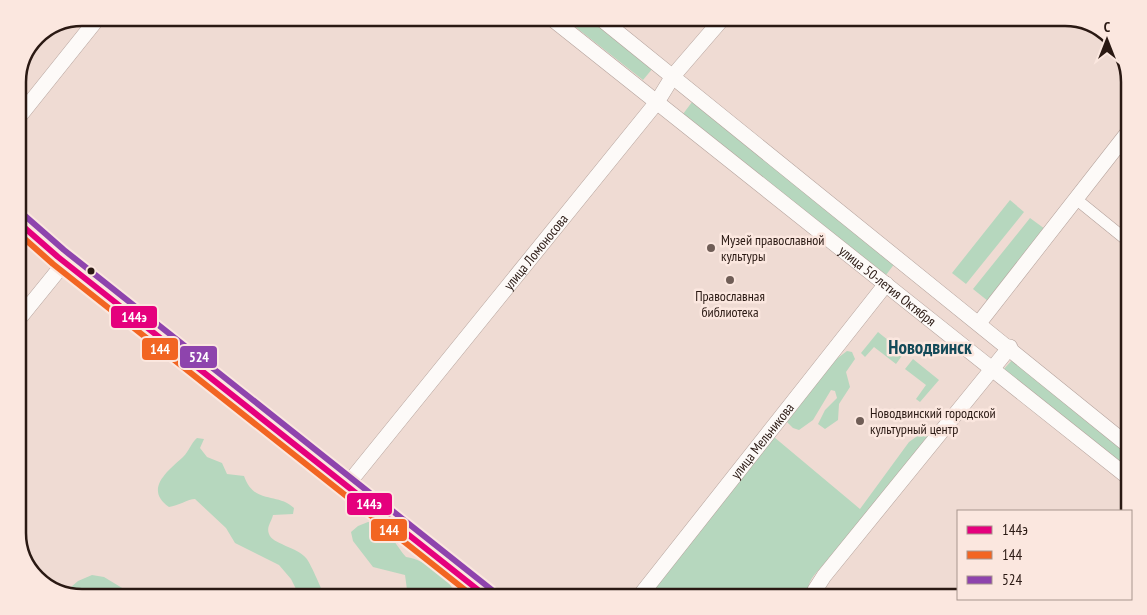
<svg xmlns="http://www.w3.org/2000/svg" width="1147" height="615" viewBox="0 0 1147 615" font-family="'PT Sans Narrow',sans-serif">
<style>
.green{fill:#b6d7be}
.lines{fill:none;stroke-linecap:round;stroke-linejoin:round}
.street-casing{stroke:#b5a39d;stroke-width:12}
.secondary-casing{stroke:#b5a39d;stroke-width:16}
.primary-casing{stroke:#b5a39d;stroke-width:18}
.street{stroke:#fdfaf8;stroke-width:11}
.secondary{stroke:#fdfaf8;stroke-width:15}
.primary{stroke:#fdfaf8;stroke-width:16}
.bus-1-casing{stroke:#fbe7df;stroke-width:10}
.bus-2-casing{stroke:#fbe7df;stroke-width:10}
.bus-3-casing{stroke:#fbe7df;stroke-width:10}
.bus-1{stroke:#e5007d;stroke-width:6}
.bus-2{stroke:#f26522;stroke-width:6}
.bus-3{stroke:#8e44ad;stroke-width:6}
.poi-dot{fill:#6f5d56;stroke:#fbe7df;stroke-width:2}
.bus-dot{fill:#2a1913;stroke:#fbe7df;stroke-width:2}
.labels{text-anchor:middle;stroke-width:5;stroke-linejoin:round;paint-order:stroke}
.poi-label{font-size:14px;fill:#2a1913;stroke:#fbe7df;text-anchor:start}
.street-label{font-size:14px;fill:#2a1913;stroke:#fbe7df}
.district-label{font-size:19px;font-weight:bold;fill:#134958;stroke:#fbe7df}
.rim{fill:none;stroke:#2a1913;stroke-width:2.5}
.line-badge{stroke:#fbe7df;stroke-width:2}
.badge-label{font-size:14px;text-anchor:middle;font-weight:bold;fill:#fff}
</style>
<rect width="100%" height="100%" fill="#efdbd3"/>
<path class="green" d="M 564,18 L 590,18 L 653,68 L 643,80 Z
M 692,102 L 895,263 L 886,275 L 683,114 Z
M 1010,200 L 1024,212 L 966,284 L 952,273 Z
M 1030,218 L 1045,229 L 988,301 L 973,289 Z
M 878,332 L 904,353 L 896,364 L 874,347 L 865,357 L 861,353 Z
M 847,351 L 852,352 L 855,359 L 846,372 L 850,387 L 839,404 L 838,420 L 825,429 L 818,424 L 825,410 L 837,398 L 835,391 L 831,390 L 813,420 L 799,430 L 793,428 L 787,422 L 831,363 Z
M 913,359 L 939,380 L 920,402 L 916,399 L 926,385 L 905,369 Z
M 1013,359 L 1129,452 L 1129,472 L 1003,370 Z
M 923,432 L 928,432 L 931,438 L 828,562 L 826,562 C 817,572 803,584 810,597 L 647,597 L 774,437 L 860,509 L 909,442 Z
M 197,438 L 204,439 L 200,448 L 207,457 L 222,463 L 227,474 L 244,476 C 254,505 277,492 294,508 L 293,514 L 273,515 C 272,521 266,527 269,534 C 272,544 297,547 306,558 C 310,562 321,588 323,593 L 321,597 L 300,597 L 291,579 L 279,565 L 235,543 L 226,528 L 195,499 C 188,499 178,506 169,507 C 143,489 169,470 183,457 C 189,451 191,443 197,438 Z
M 368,522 C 386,523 396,546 406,557 C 427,560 449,579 458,597 L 408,597 L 405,575 L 373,567 L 353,541 L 351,532 L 358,526 Z
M 92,575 L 104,577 L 137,597 L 83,597 L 64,593 L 78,581 Z"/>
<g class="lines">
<defs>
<path id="street" d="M 1076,199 L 1129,242"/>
<g id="secondary">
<path id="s1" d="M 551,18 L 1129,478"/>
<path d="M 600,18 L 1129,446"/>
<path d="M 18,118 L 98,18"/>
<path d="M 18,320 L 65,262"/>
<path d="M 979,323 L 1129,131"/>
<path id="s2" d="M 347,485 L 657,102 L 673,76 L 723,18"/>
<path id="s3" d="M 639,597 L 886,284"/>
<path d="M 813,597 L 815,590 L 824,576 L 1010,347"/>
</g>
<path id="primary" d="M 18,222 L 58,257 L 487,597"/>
</defs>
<use href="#street" class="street-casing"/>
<use href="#secondary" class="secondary-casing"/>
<use href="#primary" class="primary-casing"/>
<use href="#street" class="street"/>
<use href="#secondary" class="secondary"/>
<use href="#primary" class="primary"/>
<defs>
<path id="bus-1" d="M 18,222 L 58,257 L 487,597"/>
<path id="bus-2" d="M 18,233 L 53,264 L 474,597"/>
<path id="bus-3" d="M 24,215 L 64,250 L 492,590"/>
</defs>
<use href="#bus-1" class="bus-1-casing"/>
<use href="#bus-2" class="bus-2-casing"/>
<use href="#bus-3" class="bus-3-casing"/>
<use href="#bus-1" class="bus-1"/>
<use href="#bus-2" class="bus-2"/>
<use href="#bus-3" class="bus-3"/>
</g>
<g class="poi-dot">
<circle cx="711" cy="248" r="5"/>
<circle cx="730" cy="280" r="5"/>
<circle cx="860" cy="421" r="5"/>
</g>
<circle class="bus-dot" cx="91" cy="271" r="4.5"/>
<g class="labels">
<g class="poi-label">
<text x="721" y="245">Музей православной<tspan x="721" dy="16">культуры</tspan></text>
<text x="730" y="301" text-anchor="middle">Православная<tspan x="730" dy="16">библиотека</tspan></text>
<text x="870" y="418">Новодвинский городской<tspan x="870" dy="16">культурный центр</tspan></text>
</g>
<g class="street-label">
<text dy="5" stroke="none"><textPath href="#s2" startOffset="300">улица Ломоносова</textPath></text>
<text dy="5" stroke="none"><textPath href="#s1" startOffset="430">улица 50-летия Октября</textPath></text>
<text dy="5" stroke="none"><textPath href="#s3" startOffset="199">улица Мельникова</textPath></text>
</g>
<g class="district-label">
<text x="930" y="354">Новодвинск</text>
</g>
</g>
<path d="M0 0H1147V615H0ZM82 26H1065A56 56 0 0 1 1121 82V533A56 56 0 0 1 1065 589H82A56 56 0 0 1 26 533V82A56 56 0 0 1 82 26Z" fill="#fbe7df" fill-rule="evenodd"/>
<path class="rim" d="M82 26H1065A56 56 0 0 1 1121 82V533A56 56 0 0 1 1065 589H82A56 56 0 0 1 26 533V82A56 56 0 0 1 82 26Z"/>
<g class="line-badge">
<rect x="110" y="305" width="48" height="24" rx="5" fill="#e5007d"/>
<rect x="141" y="337" width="38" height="24" rx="5" fill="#f26522"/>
<rect x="179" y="345" width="39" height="24" rx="5" fill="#8e44ad"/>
<rect x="346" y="492" width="47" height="24" rx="5" fill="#e5007d"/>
<rect x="370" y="518" width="38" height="24" rx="5" fill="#f26522"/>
</g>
<g class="badge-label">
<text x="134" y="322">144э</text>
<text x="160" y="354">144</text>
<text x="199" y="362">524</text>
<text x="369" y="509">144э</text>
<text x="389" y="535">144</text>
</g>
<rect x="957" y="510" width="175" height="90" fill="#fbe7df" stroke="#a7958d"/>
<rect x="967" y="526" width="25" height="8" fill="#e5007d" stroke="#a7958d"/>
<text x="1002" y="535" font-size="15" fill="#2a1913">144э</text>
<rect x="967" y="551" width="25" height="8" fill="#f26522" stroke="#a7958d"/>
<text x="1002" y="560" font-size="15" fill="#2a1913">144</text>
<rect x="967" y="576" width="25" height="8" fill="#8e44ad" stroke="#a7958d"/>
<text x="1002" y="585" font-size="15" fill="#2a1913">524</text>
<g transform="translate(1107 40)" stroke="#fbe7df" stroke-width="4" paint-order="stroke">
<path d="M0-4L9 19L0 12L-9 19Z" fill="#2a1913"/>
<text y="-8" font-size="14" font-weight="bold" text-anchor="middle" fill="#2a1913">С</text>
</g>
</svg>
